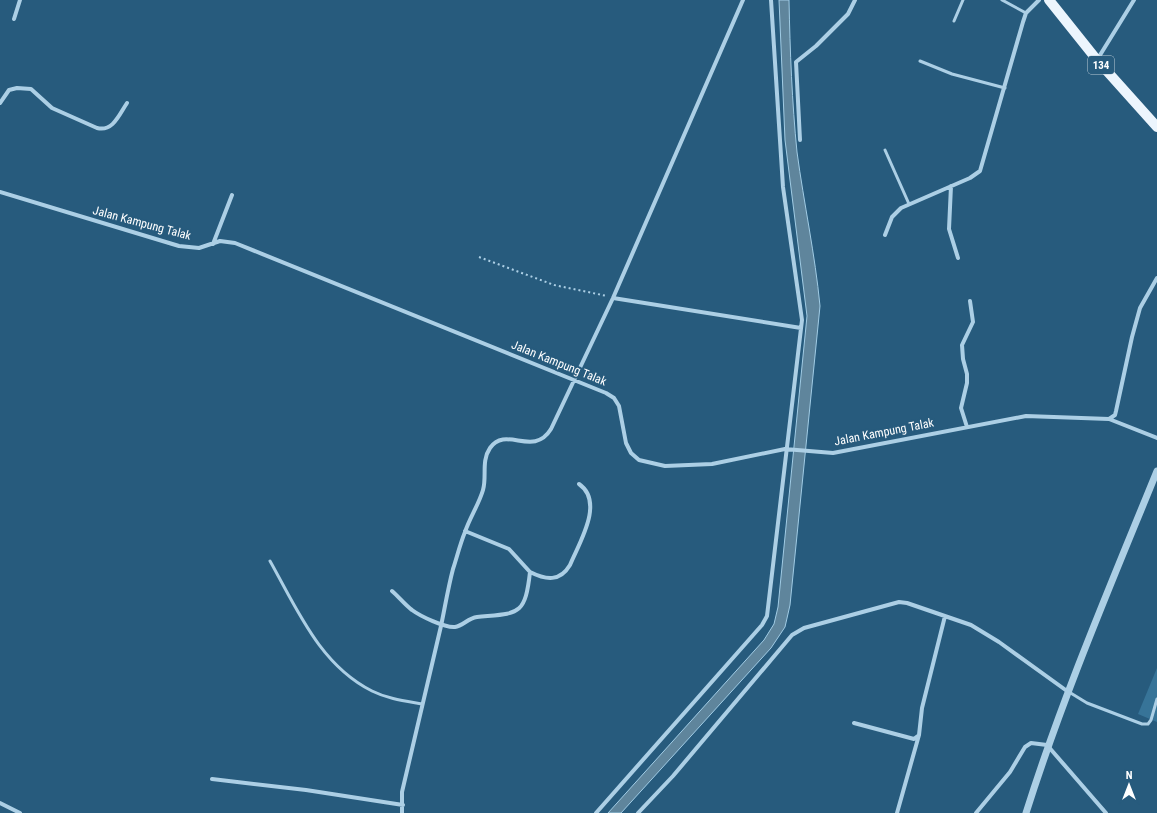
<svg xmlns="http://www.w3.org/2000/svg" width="1157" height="813" viewBox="0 0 1157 813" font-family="'Roboto Condensed',sans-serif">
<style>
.green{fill:#377498}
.water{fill:#5f859c;stroke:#a1cce5}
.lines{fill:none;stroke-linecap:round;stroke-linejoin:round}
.path{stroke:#accfe5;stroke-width:2;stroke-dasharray:2 3;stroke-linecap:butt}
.service{stroke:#accfe5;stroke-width:3}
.minor{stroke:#accfe5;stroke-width:4}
.tertiary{stroke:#accfe5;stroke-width:7}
.primary{stroke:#ecf5fd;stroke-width:10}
.labels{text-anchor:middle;stroke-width:4;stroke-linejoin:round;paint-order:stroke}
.shield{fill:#275b7d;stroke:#beced8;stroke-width:1}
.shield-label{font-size:11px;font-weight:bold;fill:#fff}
.street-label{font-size:12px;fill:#fff;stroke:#275b7d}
</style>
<rect width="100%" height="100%" fill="#275b7d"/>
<path class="green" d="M 1157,668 L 1157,722 L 1138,714 Z"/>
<path class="water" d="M 779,0 L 789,0 C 790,51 792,102 797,152 C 804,204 815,254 820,306 L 790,605 L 785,627 L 771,648 L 621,813 L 608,813 L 764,640 L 774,624 L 778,607 L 807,316 L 785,140 Z"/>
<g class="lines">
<path class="path" d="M 479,257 L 554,285 L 607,296"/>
<path class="service" d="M 1002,0 L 1026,13
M 954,21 L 963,0
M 920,61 L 952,74 L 1005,88
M 885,150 L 909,204
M 270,561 C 297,609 320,665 372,691 C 388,699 405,701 422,704
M 1069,692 L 1087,703 L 1142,724 L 1148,724 L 1151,720 L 1157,699"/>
<path class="minor" d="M 14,19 L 20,0
M 1097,60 L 1134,0
M 0,103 L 9,90 L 17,88 L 31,89 L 52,108 L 97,128 C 113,132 119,115 127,103
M 800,140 L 796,62 L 816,46 L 848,14 L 855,0
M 951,186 L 949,229 L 958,258
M 0,192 L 179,246 L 199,248 L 220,241 L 235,243 L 606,393 L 614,398 L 619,406 L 626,443 L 631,453 L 639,460 L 665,466 L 712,464 L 785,449 L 833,453 L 1026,416 L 1109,419 L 1157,438
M 885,235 L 892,217 L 901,208 L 970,178 L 980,171 L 1023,22 L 1026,13 L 1039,0
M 213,244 L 232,195
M 613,298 L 801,328
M 1109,419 L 1115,415 L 1116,411 L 1132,337 L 1140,308 L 1157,278
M 967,427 L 961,408 L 967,383 L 967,374 L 963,359 L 962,345 L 973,322 L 970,301
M 530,572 C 546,580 560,582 570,565 C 579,543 605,502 579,484
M 392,591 C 399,597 405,605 412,610 C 420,616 445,628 455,627 C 463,626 468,618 477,617 C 518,613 525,617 530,572 L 509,549 L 465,531
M 854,723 L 914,739 L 919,735
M 212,779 L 306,790 L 403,805
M 0,803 L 20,813
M 402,813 L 402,792 C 415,736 428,681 441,626 C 445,607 448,588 453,569 C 457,557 460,544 465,532 C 470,517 479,504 483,490 C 487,477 481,461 490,448 C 506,425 533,458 551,429 L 613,298 L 743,0
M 596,813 L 762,625 L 767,616 L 802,320 L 783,187 L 771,0
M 638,813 L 673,776 L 792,635 L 804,628 L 899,602 L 907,603 L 971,625 L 999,642 L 1067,691
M 897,813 L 919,735 L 922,708 L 945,616
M 976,813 L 1010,772 L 1025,747 L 1031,743 L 1047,745 L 1106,813"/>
<path class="tertiary" d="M 1026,813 C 1063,696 1111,584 1157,471"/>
<path class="primary" d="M 1049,0 L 1097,60 L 1157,127"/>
</g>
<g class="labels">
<rect class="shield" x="1088" y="56" width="26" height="18" rx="3"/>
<g class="shield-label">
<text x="1101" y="69">134</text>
</g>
<g class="street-label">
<text transform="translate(142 223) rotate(15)" y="4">Jalan Kampung Talak</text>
<text transform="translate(559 363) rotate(22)" y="4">Jalan Kampung Talak</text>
<text transform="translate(884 432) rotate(-11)" y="4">Jalan Kampung Talak</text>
</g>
</g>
<g transform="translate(1129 785)" stroke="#275b7d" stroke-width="3" paint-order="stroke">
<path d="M0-3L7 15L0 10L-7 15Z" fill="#ffffff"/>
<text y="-6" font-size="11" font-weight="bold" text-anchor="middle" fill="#ffffff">N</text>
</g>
</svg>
